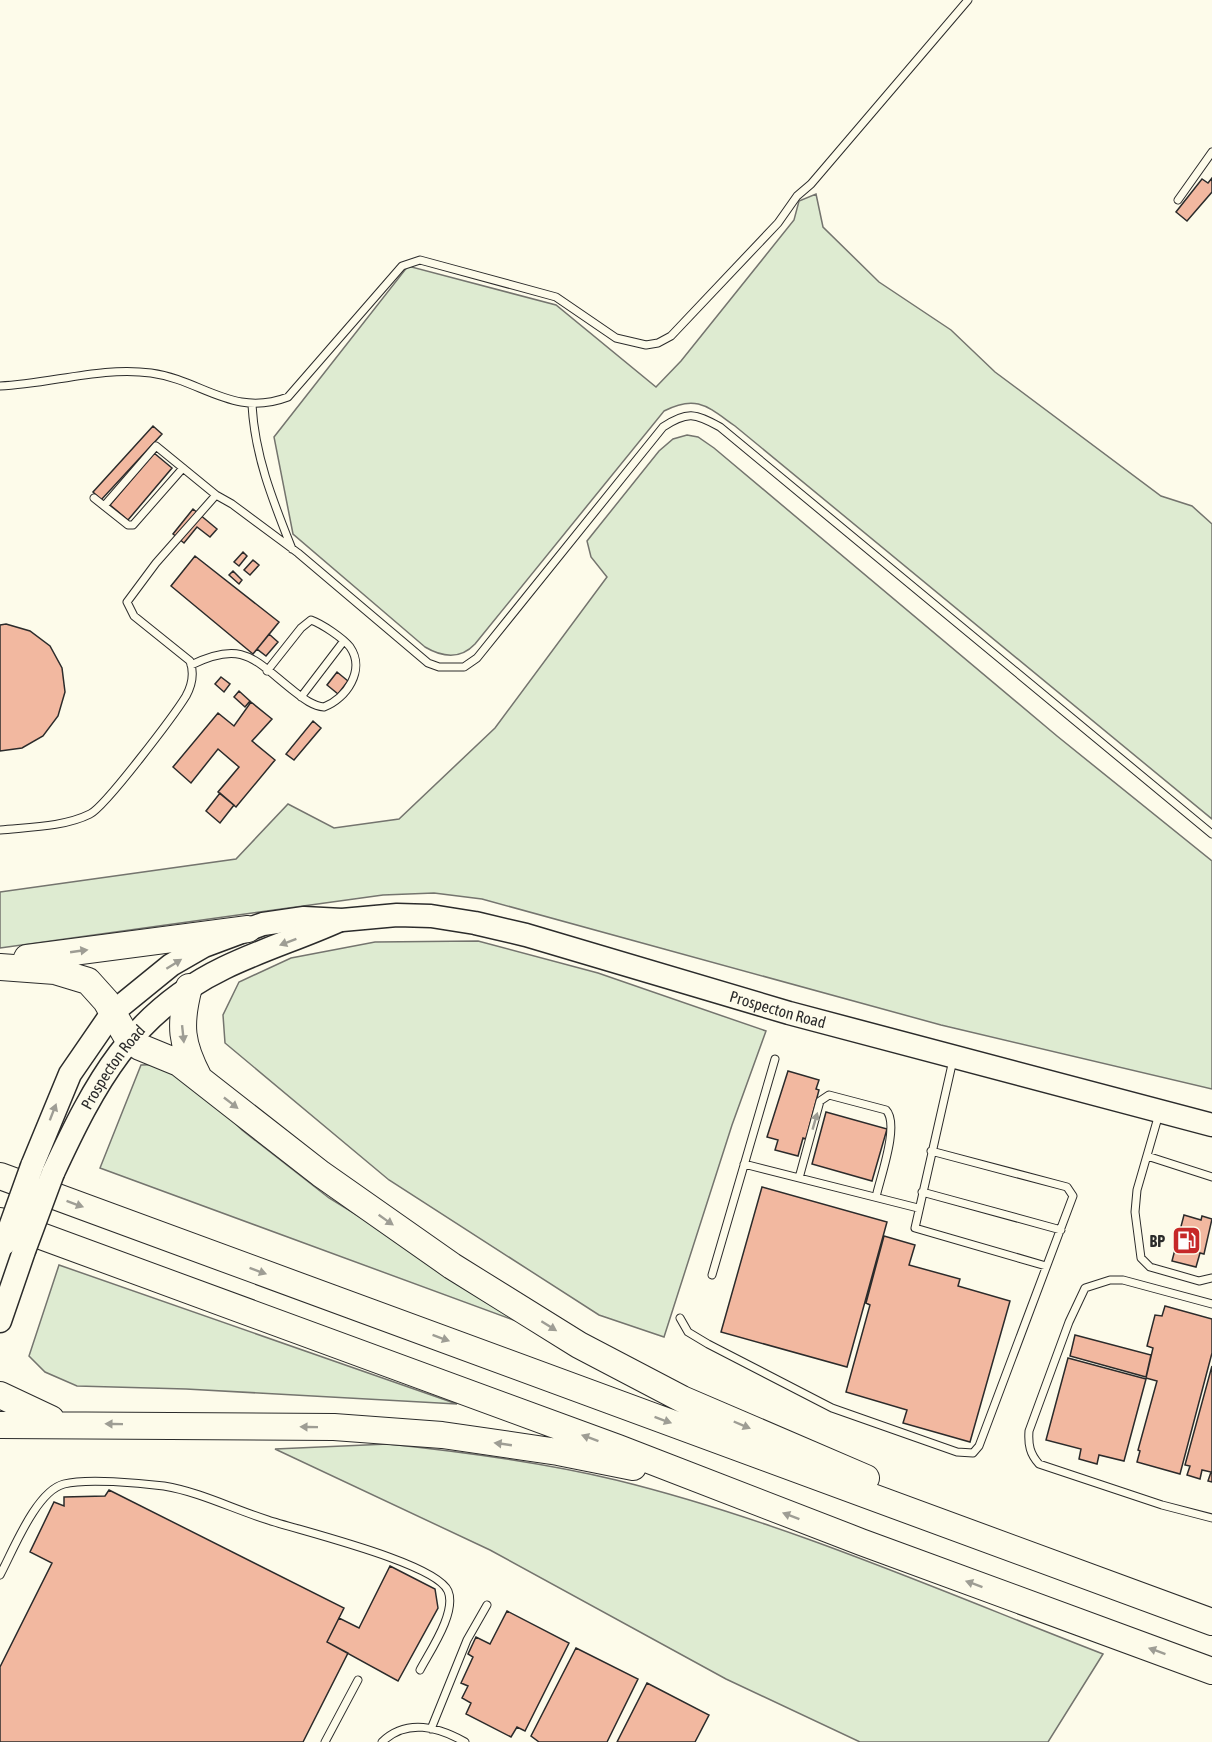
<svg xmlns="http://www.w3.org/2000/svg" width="1212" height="1742" viewBox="0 0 1212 1742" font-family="'Asap Condensed',sans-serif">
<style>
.green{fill:#deebd1;stroke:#74746e;stroke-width:1.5}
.building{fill:#f2b8a0;stroke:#2b2b2b;stroke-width:1.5}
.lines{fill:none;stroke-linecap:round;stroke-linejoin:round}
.service-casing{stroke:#2b2b2b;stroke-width:9}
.primary-casing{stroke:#2b2b2b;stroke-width:25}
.motorway-casing{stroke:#2b2b2b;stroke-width:28}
.service{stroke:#fdfbea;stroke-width:7}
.primary{stroke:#fdfbea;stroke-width:22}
.motorway{stroke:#fdfbea;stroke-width:26}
.primary-bridge-casing{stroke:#2b2b2b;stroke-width:25;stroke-linecap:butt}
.primary-bridge{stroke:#fdfbea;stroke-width:22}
.oneway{fill:#9e9d94}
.labels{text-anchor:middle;stroke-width:4.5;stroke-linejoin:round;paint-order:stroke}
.street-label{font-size:16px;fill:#2b2b2b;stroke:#fdfbea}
.poi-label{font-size:16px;font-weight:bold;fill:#2b2b2b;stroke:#fdfbea;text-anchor:end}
</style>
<rect width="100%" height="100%" fill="#fdfbea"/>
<path class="green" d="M 816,194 L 823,227 L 879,282 L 951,330 L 995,372 L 1161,496 L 1192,506 L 1212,524 L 1212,819 L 735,426 C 708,407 697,394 664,411 L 475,644 C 460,660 442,657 425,647 L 293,534 L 274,437 L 408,266 L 556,305 L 656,387 L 681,361 L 794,220 L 799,201 Z
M 687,435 L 698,437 L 714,448 L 1057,736 L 1212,861 L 1212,1089 L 941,1025 L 482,899 L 434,893 L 383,895 L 0,948 L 0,892 L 236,859 L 288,804 L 334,828 L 399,819 L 495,728 L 607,577 L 591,557 L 587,541 L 659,451 L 673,439 Z
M 478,941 L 598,973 L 766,1031 L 732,1125 L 664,1337 L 599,1315 L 389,1180 L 225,1043 L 223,1015 L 239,982 L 291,958 L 375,942 Z
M 176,1064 L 242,1130 L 329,1198 L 546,1332 L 100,1168 L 141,1065 Z
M 59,1265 L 457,1404 L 186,1389 L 77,1386 L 45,1372 L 29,1356 Z
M 388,1444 C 465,1452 541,1462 616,1480 C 783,1521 943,1592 1103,1654 L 1048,1742 L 860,1742 L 726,1679 L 490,1550 L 275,1449 Z"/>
<path class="building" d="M 1212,178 L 1212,192 L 1187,221 L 1176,212 L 1202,179 L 1208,183 Z
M 153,426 L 162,434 L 101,500 L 93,492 Z
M 154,453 L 172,468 L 128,520 L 110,505 Z
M 193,509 L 217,529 L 210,537 L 197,527 L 184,543 L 173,534 Z
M 243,552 L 247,556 L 239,566 L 234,562 Z
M 195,556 L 279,622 L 253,654 L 171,586 Z
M 253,560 L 259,565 L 250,575 L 244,570 Z
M 233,571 L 242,580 L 239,584 L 229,575 Z
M 6,624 L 30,631 L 50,646 L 62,668 L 65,692 L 58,716 L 43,736 L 22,748 L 0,751 L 0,625 Z
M 269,634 L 278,642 L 266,656 L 257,649 Z
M 337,672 L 348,681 L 338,694 L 327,685 Z
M 221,677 L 230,684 L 224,692 L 215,684 Z
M 239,691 L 250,701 L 245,707 L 234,697 Z
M 251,702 L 272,719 L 252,741 L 275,760 L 236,807 L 218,792 L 239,767 L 218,749 L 191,783 L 173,767 L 218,713 L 234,726 Z
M 313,721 L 321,728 L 294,760 L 286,754 Z
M 220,793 L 234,805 L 220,823 L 206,811 Z
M 788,1071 L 819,1080 L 816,1089 L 819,1090 L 806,1139 L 803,1138 L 798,1156 L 775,1150 L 778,1140 L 767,1137 Z
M 826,1112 L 887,1129 L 872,1181 L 812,1164 Z
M 762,1187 L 887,1222 L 847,1367 L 721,1332 Z
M 1184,1215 L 1201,1220 L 1202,1216 L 1212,1219 L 1204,1254 L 1200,1253 L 1196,1267 L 1172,1261 Z
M 884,1236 L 915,1245 L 909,1265 L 960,1279 L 958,1286 L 1010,1301 L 970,1442 L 903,1423 L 907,1410 L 846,1392 L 870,1305 L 866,1303 Z
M 1165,1306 L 1212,1319 L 1212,1353 L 1180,1474 L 1137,1462 L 1140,1451 L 1138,1450 L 1157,1381 L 1146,1378 L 1153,1348 L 1147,1346 L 1155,1315 L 1162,1316 Z
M 1075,1335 L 1151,1355 L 1146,1377 L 1070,1356 Z
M 1068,1358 L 1146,1379 L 1124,1461 L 1099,1455 L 1097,1464 L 1079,1459 L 1081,1449 L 1046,1440 Z
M 1212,1366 L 1212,1482 L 1208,1481 L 1211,1472 L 1202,1470 L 1200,1479 L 1187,1475 L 1190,1466 L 1185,1465 Z
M 109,1490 L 344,1608 L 327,1642 L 348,1653 L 303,1742 L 0,1742 L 0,1667 L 52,1563 L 30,1552 L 54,1502 L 64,1506 L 64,1497 L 105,1496 Z
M 390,1566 L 435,1589 L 438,1608 L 398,1681 L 327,1642 L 339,1618 L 359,1628 Z
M 507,1611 L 569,1643 L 525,1731 L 517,1727 L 511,1737 L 466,1714 L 471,1703 L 462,1698 L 468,1686 L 461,1683 L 473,1657 L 468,1654 L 476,1637 L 490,1644 Z
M 576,1648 L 638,1679 L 607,1742 L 539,1742 L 531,1736 Z
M 647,1683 L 709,1715 L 695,1742 L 617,1742 Z"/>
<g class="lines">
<defs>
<path id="service" d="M 1178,200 L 1212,152
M 0,386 C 50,384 102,366 151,373 C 202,380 233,418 288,397 L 402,266 L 420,260 L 556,297 L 616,338 L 646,345 L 658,343 L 671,336 L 778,223 L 797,196 L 811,184 L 968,0
M 252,405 C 255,457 273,501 292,549
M 94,498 L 128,525 L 133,525 L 183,468
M 104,506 L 156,446 L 216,495 L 232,504 L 298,553 L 428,663 L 439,667 L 464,667 L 477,658 L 663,427 C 687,411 695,413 720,427 L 1212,834
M 191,665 C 244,639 254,660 295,692 C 304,699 313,706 324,707 C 346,699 366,670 350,647 C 343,638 322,624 311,620 L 301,628 L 267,671
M 301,697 L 343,642
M 0,830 C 29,827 64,827 90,814 C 105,807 175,714 186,696 C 192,685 194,672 190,661 L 134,616 L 127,602 L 156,563 L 216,495
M 953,1060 L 915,1228 L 1046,1266
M 1159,1114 L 1137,1190 L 1135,1212 L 1141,1258 L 1150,1267 L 1199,1281 L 1212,1278
M 1147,1156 L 1212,1177
M 744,1164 L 918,1208
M 799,1178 L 820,1101 L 829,1095 L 886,1110 C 900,1124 880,1178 876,1197
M 922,1192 L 1061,1230
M 712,1275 L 775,1059
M 1212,1304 L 1123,1280 L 1110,1280 L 1085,1288 L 1069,1322 L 1029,1431 C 1028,1445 1030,1454 1039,1464 L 1162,1505 L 1212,1518
M 680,1318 L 688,1332 L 708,1344 L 832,1408 L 957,1452 L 973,1453 L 979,1446 L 1073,1196 L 1067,1187 L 931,1151
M 0,1575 C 13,1551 36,1491 64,1484 C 86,1478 140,1483 164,1486 C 200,1492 233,1509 268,1520 C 301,1531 436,1563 448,1591 C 457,1612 430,1651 420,1670
M 431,1729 L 467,1640 L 487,1605
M 325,1742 L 358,1680
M 382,1742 C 407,1718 438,1727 465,1742"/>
<g id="primary">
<path id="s1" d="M 32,1166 L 70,1074 L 112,1013 L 171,965 L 204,946 L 263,924 L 304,918 L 342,920 L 397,915 L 431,916 L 475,923 L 526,935 L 789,1013 L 1212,1125"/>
<path id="s2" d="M 53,1173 C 95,1083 131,1013 224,968 C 261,950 300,938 338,921"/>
<path d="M 0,1321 L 24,1251"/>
</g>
<path id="motorway" d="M 27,958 L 248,929
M 0,967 L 55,971 L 88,981 L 106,1001 L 128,1039 L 140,1047 L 179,1063 L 321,1174 L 452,1266 L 579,1345 L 682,1399 L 866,1478
M 189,987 C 179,1025 181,1044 199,1078
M 0,1176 L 1212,1622
M 0,1221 L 618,1448 L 861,1542 L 1212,1671
M 0,1395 L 51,1419
M 0,1425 L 334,1427 L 442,1435 L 558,1452 L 633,1467"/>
</defs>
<use href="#service" class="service-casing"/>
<use href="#primary" class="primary-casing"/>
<use href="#motorway" class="motorway-casing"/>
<use href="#service" class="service"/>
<use href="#primary" class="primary"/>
<use href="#motorway" class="motorway"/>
<defs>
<path id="primary-bridge" d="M 4,1244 L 32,1166
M 24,1251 L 53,1173"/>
</defs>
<use href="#primary-bridge" class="primary-bridge-casing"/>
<use href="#primary-bridge" class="primary-bridge"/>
</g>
<defs><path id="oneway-solid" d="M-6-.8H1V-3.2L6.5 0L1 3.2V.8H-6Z" transform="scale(1.5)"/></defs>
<g class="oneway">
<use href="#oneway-solid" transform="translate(288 942) rotate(159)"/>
<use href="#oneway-solid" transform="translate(79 951) rotate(-8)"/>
<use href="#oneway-solid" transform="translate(174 964) rotate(-32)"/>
<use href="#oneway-solid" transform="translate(183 1034) rotate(84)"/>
<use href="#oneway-solid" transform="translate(231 1103) rotate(38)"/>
<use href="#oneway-solid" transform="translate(53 1112) rotate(-69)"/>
<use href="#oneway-solid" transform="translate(815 1121) rotate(-74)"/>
<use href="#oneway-solid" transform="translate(75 1204) rotate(20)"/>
<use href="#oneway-solid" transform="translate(386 1220) rotate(35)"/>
<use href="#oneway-solid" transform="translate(258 1271) rotate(20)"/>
<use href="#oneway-solid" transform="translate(549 1326) rotate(32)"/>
<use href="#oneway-solid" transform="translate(441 1338) rotate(20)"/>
<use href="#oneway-solid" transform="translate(663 1420) rotate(20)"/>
<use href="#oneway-solid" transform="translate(114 1424) rotate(-179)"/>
<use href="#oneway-solid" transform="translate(742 1425) rotate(23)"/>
<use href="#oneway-solid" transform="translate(309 1427) rotate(-179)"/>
<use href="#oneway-solid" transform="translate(590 1438) rotate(-160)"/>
<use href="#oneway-solid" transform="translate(503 1444) rotate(-172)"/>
<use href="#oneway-solid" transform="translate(791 1516) rotate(-159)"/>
<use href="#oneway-solid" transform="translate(974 1584) rotate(-160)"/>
<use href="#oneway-solid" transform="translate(1157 1651) rotate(-160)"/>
</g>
<defs>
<symbol id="fuel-square" viewBox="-11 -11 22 22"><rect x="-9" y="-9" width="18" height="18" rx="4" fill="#c62828" stroke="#fdfbea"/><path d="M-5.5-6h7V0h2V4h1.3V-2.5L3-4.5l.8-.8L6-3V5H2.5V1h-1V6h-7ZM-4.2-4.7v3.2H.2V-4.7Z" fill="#fff"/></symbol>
</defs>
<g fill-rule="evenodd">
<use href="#fuel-square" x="1170" y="1224" width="33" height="33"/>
</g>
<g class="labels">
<g class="street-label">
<text dy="6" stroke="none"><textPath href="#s1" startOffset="879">Prospecton Road</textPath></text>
<text dy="6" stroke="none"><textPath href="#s2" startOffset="122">Prospecton Road</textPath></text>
</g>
<g class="poi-label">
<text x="1165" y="1247">BP</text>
</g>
</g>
</svg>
